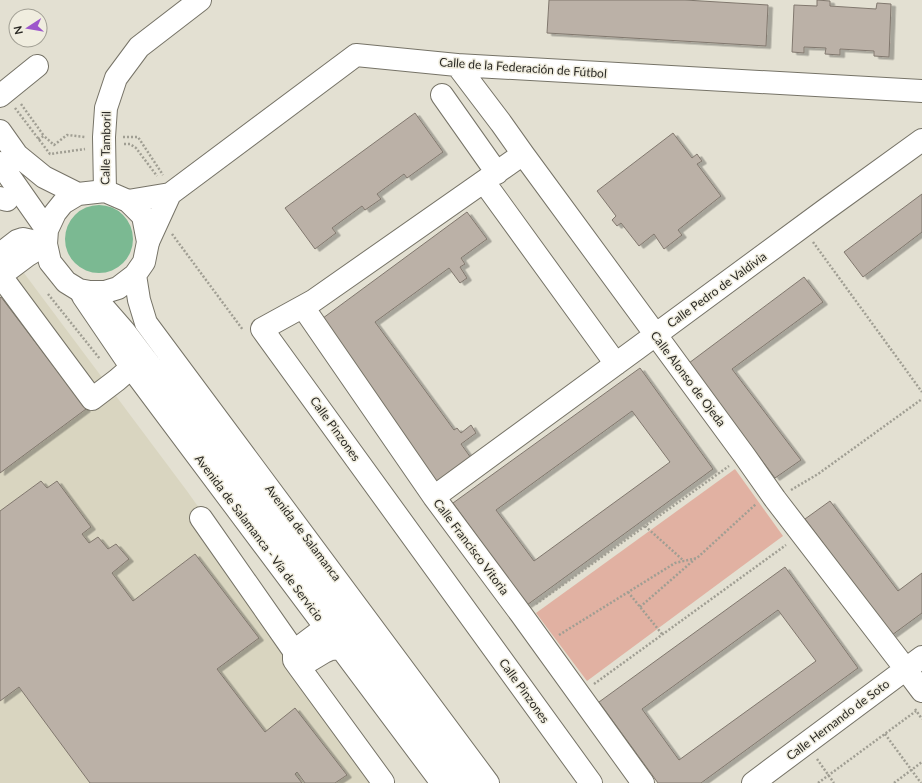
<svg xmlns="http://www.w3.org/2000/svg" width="922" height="783" viewBox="0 0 922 783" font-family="Lato,sans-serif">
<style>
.built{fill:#d9d5c0}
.green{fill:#e1b1a2}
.water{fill:#7bb992}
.building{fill:#bbb1a7;stroke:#81786e;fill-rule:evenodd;filter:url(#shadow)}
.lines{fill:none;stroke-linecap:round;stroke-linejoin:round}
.minor-casing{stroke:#767367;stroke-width:24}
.highway-casing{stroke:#767367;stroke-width:24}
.path{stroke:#a09e93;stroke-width:2.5;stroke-dasharray:2 2;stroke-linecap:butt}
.minor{stroke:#fff;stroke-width:22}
.highway{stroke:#fff;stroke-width:22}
.labels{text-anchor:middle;stroke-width:3;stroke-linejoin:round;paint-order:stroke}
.street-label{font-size:12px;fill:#2a2924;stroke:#f0eddf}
</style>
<defs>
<filter id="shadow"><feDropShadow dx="4.5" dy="2.5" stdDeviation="0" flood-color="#0004"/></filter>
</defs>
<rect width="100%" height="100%" fill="#e3e0d2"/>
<path class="built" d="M 0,241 L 187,491 L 394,783 L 0,783 Z"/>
<path class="green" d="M 735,469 L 783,536 L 587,681 L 536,613 Z"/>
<path class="water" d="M65 239a34 34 0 1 1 68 0a34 34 0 1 1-68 0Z"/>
<path class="building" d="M 549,0 L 685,0 L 768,5 L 766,46 L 547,33 Z
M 817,0 L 830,1 L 830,6 L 876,9 L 877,3 L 891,4 L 889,57 L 874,56 L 874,51 L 840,49 L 840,55 L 825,54 L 826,48 L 804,47 L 804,53 L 792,52 L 794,5 L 817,6 Z
M 415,113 L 443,152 L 407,178 L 404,174 L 377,194 L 381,199 L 365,210 L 362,206 L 332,228 L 336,233 L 315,249 L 285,208 Z
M 673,133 L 692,158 L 697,154 L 702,161 L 697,164 L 721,196 L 678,230 L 682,235 L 664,249 L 654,234 L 639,246 L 621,223 L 617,226 L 612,220 L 616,216 L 597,191 Z
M 922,194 L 922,232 L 863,277 L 844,252 Z
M 467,212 L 487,239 L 461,258 L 465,264 L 460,267 L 467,278 L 460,283 L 449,268 L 375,322 L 454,430 L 457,428 L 461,433 L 471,425 L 476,433 L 461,444 L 471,458 L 437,482 L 319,321 Z
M 804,277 L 823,302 L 732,369 L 801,460 L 775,478 L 689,363 Z
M 1,297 L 86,409 L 0,473 L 0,298 Z
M 640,368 L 713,469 L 527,605 L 453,503 ZM 632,411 L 670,462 L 534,561 L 496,510 Z
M 41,481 L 47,488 L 57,481 L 91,527 L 82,534 L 89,543 L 98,537 L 108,549 L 116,544 L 129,559 L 112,573 L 133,601 L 195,554 L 259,638 L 217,669 L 265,732 L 295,708 L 347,775 L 335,783 L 305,783 L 297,772 L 295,774 L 302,783 L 90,783 L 19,687 L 0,701 L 0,511 Z
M 830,501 L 898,591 L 922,573 L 922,613 L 892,635 L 805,519 Z
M 785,567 L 858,668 L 701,783 L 658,783 L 599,702 ZM 778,610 L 816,661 L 679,760 L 642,709 Z"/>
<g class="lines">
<defs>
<path id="minor" d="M 457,65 L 501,123 L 523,154 L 744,455 L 775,499 L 898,659 L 922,691
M 442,95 L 497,173
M 0,96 L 37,66
M 523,154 L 313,301 L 262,329 L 591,783
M 484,182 L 616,364
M 105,191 L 104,137 L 106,108 L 116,78 L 139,47 L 200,0
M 0,198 L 7,200
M 128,201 L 170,194 L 356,55 L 457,65 L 922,91
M 148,242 L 170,194
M 0,254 L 17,241 L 23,239 L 46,244
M 0,275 L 92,399 L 117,380 L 132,367
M 0,276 L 28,255 L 46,244
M 83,296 L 136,374 L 442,783
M 303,307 L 434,497 L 521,614 L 643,783
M 434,497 L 639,347 L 825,210 L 922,140
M 201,518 L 294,651 L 294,660 L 299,667 L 383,782
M 294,651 L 326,627
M 299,667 L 324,652 L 331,649 L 341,648
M 753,783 L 922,657"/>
<path id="highway" d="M 0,131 L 17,155 L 44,177 L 78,194
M 0,163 L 47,230
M 105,191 L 128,201 L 143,216 L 148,242 L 144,262 L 135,275 L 118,288 L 105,292 L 90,292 L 79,290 L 66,282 L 50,262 L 46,244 L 47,230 L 55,213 L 63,203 L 78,194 Z
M 135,275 L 139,300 L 146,323 L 488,783
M 90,292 L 124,331 L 373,660 L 465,783"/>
</defs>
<use href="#minor" class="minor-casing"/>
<use href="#highway" class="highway-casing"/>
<path class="path" d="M 21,104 L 44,136
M 15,108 L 50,154 L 85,149
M 123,137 L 138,137 L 163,175
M 38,139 L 44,136 L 54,145 L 67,135 L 85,137
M 124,144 L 130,144 L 136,148 L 157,176
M 172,234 L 243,330
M 813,242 L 922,392
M 48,294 L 100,359
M 791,490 L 818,474 L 922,399
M 645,526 L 684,561
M 628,592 L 662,634
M 536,604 L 729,466
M 640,607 L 695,559
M 559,635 L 675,563 L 697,558 L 756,504
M 594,684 L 786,545
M 915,709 L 922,719
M 885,734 L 921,783
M 817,759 L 834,783
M 818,783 L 916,711
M 894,783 L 922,762"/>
<use href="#minor" class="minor"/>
<use href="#highway" class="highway"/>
</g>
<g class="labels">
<g class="street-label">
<text transform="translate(523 68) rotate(4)" y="4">Calle de la Federación de Fútbol</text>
<text transform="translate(106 148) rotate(-89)" y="4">Calle Tamboril</text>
<text transform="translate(717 290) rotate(-36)" y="4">Calle Pedro de Valdivia</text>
<text transform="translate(688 379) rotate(53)" y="4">Calle Alonso de Ojeda</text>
<text transform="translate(335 429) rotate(54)" y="4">Calle Pinzones</text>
<text transform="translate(303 533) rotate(53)" y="4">Avenida de Salamanca</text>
<text transform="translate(259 538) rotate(53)" y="4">Avenida de Salamanca - Vía de Servicio</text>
<text transform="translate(471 547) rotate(53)" y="4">Calle Francisco Vitoria</text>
<text transform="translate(524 691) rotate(54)" y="4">Calle Pinzones</text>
<text transform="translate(838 720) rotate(-37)" y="4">Calle Hernando de Soto</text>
</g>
</g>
<g transform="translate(28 28) rotate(258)"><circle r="19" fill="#f0eddf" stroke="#a19f94"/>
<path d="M0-3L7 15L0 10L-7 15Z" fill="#9d57cb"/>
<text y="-6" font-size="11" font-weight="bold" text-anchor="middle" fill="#2a2924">N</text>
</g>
</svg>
